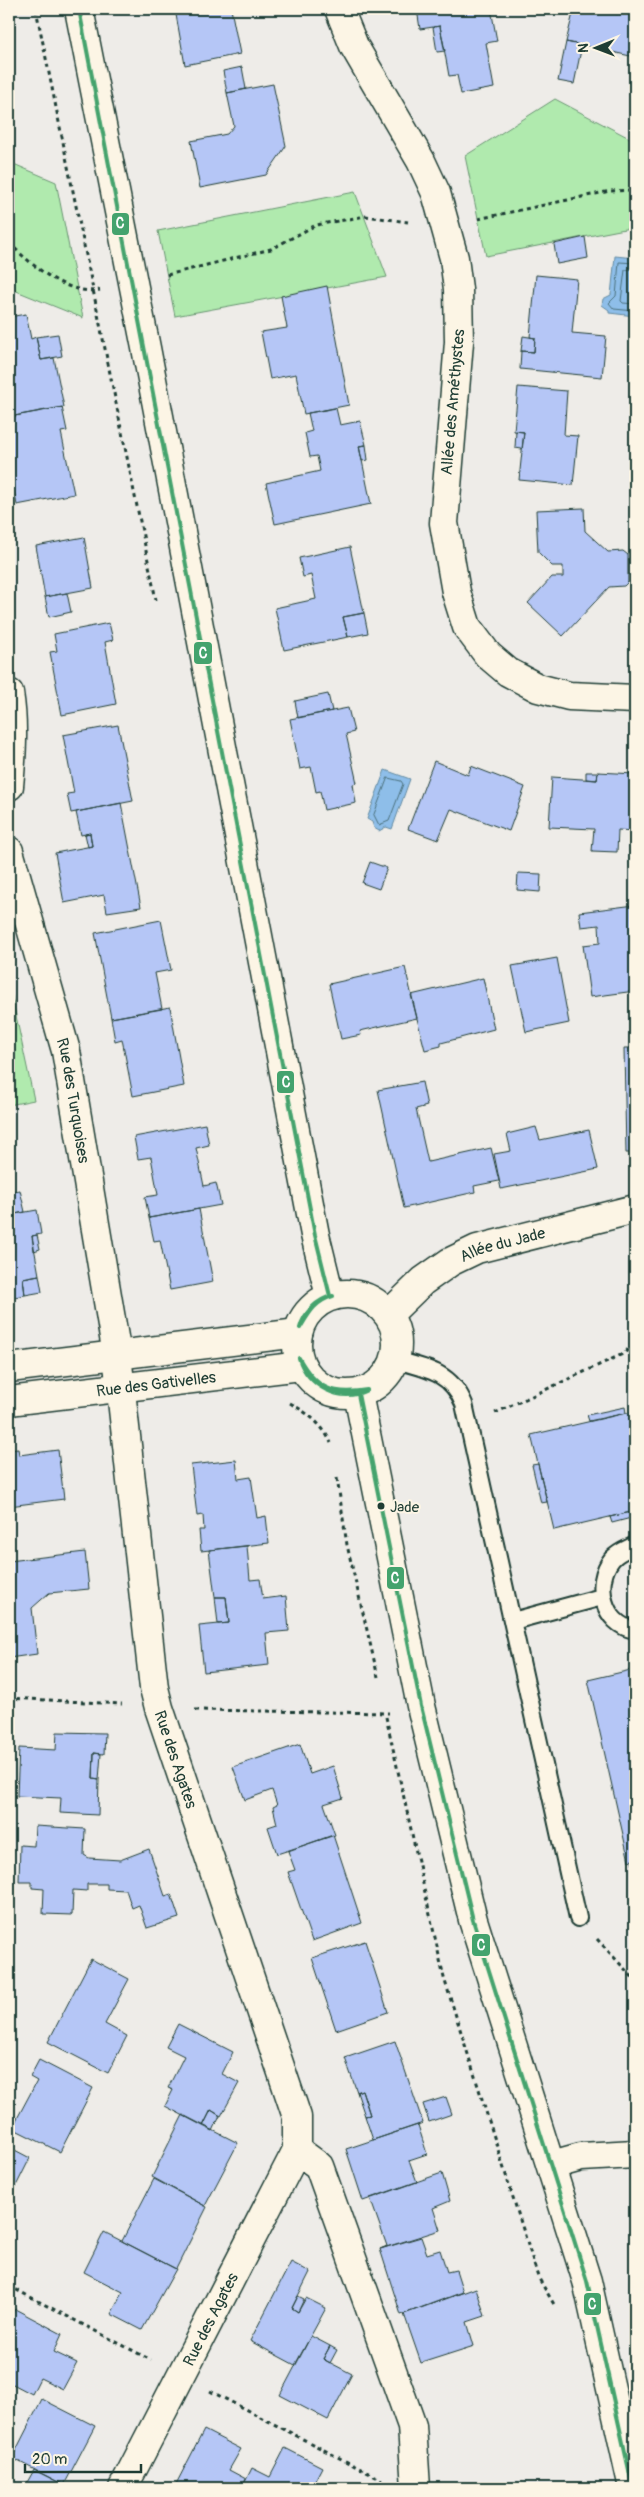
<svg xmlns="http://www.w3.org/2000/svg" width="644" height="2497" viewBox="0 0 644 2497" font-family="Pangolin,sans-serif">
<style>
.green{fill:#b0eaae;stroke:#689471}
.water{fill:#8ebee9;stroke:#628aa1}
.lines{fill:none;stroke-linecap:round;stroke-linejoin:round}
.shore{stroke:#4b717c;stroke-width:1}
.building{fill:#b5c6f6;stroke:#1f3d34}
.lane-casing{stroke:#1f3d34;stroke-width:20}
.street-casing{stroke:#1f3d34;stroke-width:31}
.secondary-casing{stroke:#1f3d34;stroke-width:31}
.path{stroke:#1f3d34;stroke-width:3;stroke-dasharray:4 4;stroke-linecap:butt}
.lane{stroke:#fcf5e5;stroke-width:16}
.street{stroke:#fcf5e5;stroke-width:28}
.secondary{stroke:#fcf5e5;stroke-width:28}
.bus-1-casing{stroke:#fcf5e5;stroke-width:8}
.bus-1{stroke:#44a36d;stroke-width:4}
.bus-dot{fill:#1f3d34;stroke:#fcf5e5;stroke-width:2}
.labels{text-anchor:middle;stroke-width:4;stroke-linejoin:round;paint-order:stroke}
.bus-label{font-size:15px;fill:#1f3d34;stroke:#fcf5e5;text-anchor:start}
.street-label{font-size:16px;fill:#1f3d34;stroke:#fcf5e5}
.line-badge{stroke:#fcf5e5;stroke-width:2}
.badge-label{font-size:14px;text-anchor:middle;font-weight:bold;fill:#fff}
</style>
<rect width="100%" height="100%" fill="#eeece8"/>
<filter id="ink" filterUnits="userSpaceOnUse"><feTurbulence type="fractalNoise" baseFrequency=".02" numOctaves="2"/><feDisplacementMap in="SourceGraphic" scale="10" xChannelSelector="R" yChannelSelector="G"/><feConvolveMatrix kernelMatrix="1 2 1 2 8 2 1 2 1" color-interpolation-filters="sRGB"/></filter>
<g filter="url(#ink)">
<path class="green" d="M 555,99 L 635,141 L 635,227 L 486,256 L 465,156 Z
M 9,162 L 56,182 L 83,318 L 9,288 Z
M 355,192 L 387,277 L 175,316 L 158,231 Z
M 9,983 L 34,1100 L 9,1105 Z"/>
<path class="water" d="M 615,256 L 635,258 L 635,316 L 609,313 L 609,310 L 602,305 L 603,299 L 611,295 Z
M 385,770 L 410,779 L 392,829 L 386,827 L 379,831 L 374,828 L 372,822 L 367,819 Z"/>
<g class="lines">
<path class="shore" d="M 635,263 L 619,262 L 616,296 L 609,303 L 614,309 L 635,311
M 635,269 L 625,270 L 621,301 L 623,303 L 635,304
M 388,778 L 401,781 L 403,784 L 389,821 L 379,825 L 374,815 Z"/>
</g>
<path class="building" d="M 175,9 L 231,9 L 240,54 L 185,65 Z
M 417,9 L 491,9 L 497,41 L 486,43 L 494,88 L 461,94 L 457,75 L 449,76 L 440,26 L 420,29 Z
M 574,9 L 600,9 L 617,14 L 626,9 L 635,9 L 635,57 L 566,42 Z
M 600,9 L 626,9 L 617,14 Z
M 440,26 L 445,51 L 437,52 L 433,27 Z
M 566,42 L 582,45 L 574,84 L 558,81 Z
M 242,67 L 246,89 L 227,93 L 223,71 Z
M 273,84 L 286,146 L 266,175 L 200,188 L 191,141 L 227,134 L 234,126 L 227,93 Z
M 585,237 L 588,258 L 557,264 L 554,244 Z
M 536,275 L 577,279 L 572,333 L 606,336 L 602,377 L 520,369 L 521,351 L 534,352 L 535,338 L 530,337 Z
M 327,286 L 349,405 L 304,414 L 296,374 L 270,379 L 261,332 L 287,328 L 281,296 Z
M 26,314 L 31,339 L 36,337 L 41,360 L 54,358 L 64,407 L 9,417 L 9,317 Z
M 58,334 L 62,356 L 41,360 L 36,337 Z
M 523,336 L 535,338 L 534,352 L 521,351 Z
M 518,387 L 567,391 L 564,435 L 578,436 L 573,485 L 519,480 L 524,432 L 514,431 Z
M 62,407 L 67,431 L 61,432 L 74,494 L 17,505 L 9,467 L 9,417 Z
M 336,408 L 340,425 L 360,421 L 366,445 L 359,446 L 371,504 L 275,524 L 266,483 L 320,471 L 317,456 L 310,457 L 305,433 L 312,431 L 308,413 Z
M 516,431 L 524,432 L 522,449 L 515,448 Z
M 366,445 L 368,460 L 362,461 L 359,446 Z
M 584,508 L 585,531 L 608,552 L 623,551 L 628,555 L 628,582 L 624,586 L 609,587 L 563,636 L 528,603 L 552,577 L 563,577 L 563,566 L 552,566 L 538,552 L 536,510 Z
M 84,537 L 93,588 L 45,597 L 36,546 Z
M 350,547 L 364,613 L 343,617 L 348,637 L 284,650 L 275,608 L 316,599 L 311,575 L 303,577 L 299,558 Z
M 67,593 L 71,612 L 49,617 L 45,597 Z
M 364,613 L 368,633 L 348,637 L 343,617 Z
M 109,623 L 113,640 L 105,642 L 116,704 L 62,715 L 50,652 L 57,651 L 54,634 Z
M 328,694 L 332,711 L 298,718 L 295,701 Z
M 348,708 L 354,732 L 346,734 L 357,783 L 353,784 L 356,803 L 324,810 L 320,791 L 316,792 L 311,767 L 300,769 L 290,719 Z
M 118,725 L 133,801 L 71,813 L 67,794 L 74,793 L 63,735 Z
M 434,761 L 468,775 L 471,766 L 525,787 L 509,831 L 451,809 L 438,840 L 408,829 Z
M 586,772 L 598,772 L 597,780 L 586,779 Z
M 598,772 L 635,774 L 635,831 L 618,830 L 617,852 L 592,851 L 594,829 L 549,827 L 552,777 L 597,780 Z
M 121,803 L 141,907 L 107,912 L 104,895 L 64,903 L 55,853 L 92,846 L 90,833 L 81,835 L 76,812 Z
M 90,833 L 92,846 L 88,847 L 85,834 Z
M 370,862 L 387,868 L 379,889 L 362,883 Z
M 518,873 L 541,874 L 540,892 L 517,890 Z
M 635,905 L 635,991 L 590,997 L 583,945 L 600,943 L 599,925 L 581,927 L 579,912 Z
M 161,920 L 171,970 L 155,973 L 162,1009 L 111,1018 L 95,933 Z
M 557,958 L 569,1023 L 526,1032 L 512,966 Z
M 405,967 L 417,1018 L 360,1031 L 361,1035 L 341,1039 L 329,984 Z
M 483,978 L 494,1029 L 441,1043 L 441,1046 L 425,1050 L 411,995 Z
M 170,1007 L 184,1086 L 133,1096 L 122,1039 L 115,1041 L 111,1018 Z
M 624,1048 L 635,1048 L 635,1153 L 626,1153 Z
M 422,1082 L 427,1106 L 416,1109 L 428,1162 L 491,1148 L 499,1181 L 474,1186 L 475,1192 L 404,1208 L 378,1090 Z
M 205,1124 L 209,1145 L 196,1148 L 204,1186 L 216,1183 L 221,1205 L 149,1218 L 145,1197 L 158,1195 L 151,1157 L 138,1159 L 134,1137 Z
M 536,1127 L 540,1140 L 589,1130 L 598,1169 L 501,1189 L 494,1154 L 511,1151 L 507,1134 Z
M 9,1165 L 13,1191 L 20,1190 L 25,1212 L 9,1215 Z
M 199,1209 L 213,1282 L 170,1290 L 160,1240 L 154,1241 L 149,1218 Z
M 37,1210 L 41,1234 L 32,1236 L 39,1275 L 23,1278 L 25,1295 L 9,1298 L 9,1215 Z
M 37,1235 L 40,1249 L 34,1251 L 32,1236 Z
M 39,1275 L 42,1292 L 25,1295 L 23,1278 Z
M 625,1407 L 626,1413 L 589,1421 L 587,1415 Z
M 635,1411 L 635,1511 L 554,1530 L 531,1435 Z
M 18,1449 L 19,1455 L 58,1450 L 64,1499 L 9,1506 L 9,1450 Z
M 236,1460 L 238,1479 L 251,1477 L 257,1518 L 266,1516 L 269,1543 L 201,1551 L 199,1530 L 204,1530 L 203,1515 L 197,1516 L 191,1465 Z
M 538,1464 L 547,1502 L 541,1503 L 532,1465 Z
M 635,1511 L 635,1517 L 612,1523 L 610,1517 Z
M 247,1546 L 250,1580 L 260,1579 L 263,1599 L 286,1596 L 289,1631 L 266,1633 L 269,1665 L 204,1672 L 199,1626 L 229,1623 L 226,1597 L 215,1597 L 209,1550 Z
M 85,1552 L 89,1589 L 49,1593 L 32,1608 L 37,1654 L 9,1658 L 9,1561 Z
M 215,1597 L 226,1597 L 229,1623 L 218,1624 Z
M 635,1669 L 635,1874 L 632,1860 L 629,1861 L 588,1680 Z
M 57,1732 L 105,1733 L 104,1754 L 94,1753 L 93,1779 L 99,1780 L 98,1815 L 60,1813 L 61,1798 L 17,1796 L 19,1748 L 56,1750 Z
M 300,1744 L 310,1774 L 333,1766 L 343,1798 L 324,1804 L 335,1835 L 277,1854 L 268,1827 L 277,1824 L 273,1807 L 277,1805 L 272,1790 L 245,1800 L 233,1767 Z
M 94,1753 L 101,1754 L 99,1780 L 93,1779 Z
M 35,1826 L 85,1829 L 84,1855 L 89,1858 L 120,1860 L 149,1849 L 165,1896 L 171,1894 L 179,1918 L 147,1928 L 139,1905 L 132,1908 L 126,1890 L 107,1889 L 107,1884 L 87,1884 L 87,1891 L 73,1890 L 72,1915 L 43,1914 L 44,1889 L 32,1888 L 32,1882 L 19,1882 L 20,1845 L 34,1846 Z
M 333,1835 L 362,1923 L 312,1941 L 288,1872 L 295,1870 L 288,1851 Z
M 365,1941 L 388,2012 L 336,2030 L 312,1958 Z
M 91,1959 L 129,1979 L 105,2024 L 127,2036 L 108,2073 L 48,2042 Z
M 178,2024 L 233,2052 L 222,2074 L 239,2083 L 221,2116 L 211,2110 L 203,2126 L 165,2106 L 173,2090 L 168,2088 L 184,2056 L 166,2047 Z
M 395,2041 L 423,2123 L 373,2140 L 365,2116 L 370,2115 L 362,2090 L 357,2092 L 345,2058 Z
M 39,2060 L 93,2088 L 60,2152 L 12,2128 L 37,2081 L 30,2077 Z
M 362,2090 L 370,2115 L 365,2116 L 357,2092 Z
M 446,2097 L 452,2114 L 429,2122 L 423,2104 Z
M 211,2110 L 220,2116 L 213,2131 L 203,2126 Z
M 183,2115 L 238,2143 L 205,2206 L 152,2177 Z
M 418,2125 L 427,2154 L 409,2160 L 417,2182 L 363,2201 L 346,2149 Z
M 9,2147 L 30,2158 L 9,2200 Z
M 442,2173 L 450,2201 L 433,2208 L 440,2230 L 380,2249 L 387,2246 L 370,2198 Z
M 154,2179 L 207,2207 L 176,2269 L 122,2241 Z
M 104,2232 L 176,2269 L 142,2330 L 111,2314 L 123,2292 L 84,2272 Z
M 421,2237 L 427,2254 L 440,2250 L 447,2272 L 456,2270 L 463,2292 L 401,2315 L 380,2249 Z
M 291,2262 L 310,2272 L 292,2308 L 298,2312 L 306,2298 L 326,2308 L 295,2365 L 250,2341 Z
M 476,2288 L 485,2316 L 467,2322 L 474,2346 L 421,2363 L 404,2314 Z
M 298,2296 L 304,2299 L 298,2312 L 292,2308 Z
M 15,2309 L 62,2334 L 54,2352 L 77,2363 L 63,2389 L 40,2378 L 32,2394 L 9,2382 L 9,2321 Z
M 311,2336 L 330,2346 L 323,2359 L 352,2374 L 328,2420 L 280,2395 Z
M 330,2346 L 337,2350 L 330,2363 L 323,2359 Z
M 42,2399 L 95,2426 L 64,2485 L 12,2458 Z
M 204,2430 L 241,2449 L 229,2470 L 246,2479 L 242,2488 L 174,2488 Z
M 285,2448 L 322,2467 L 311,2488 L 242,2488 L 252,2468 L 270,2477 Z
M 34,2470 L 64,2485 L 63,2488 L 9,2488 L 25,2486 Z"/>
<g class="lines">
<defs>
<path id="lane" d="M 395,1360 C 426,1368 451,1372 464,1404 L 578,1918
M 635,1545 C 627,1549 618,1552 612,1559 C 593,1583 603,1625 635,1630
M 513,1621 L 602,1597"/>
<g id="street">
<path d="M 339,9 L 354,46 L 421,161 L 436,193 L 454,258 L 458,289 L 459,342 L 444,523 L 456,592 L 467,627 L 488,655 L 508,672 L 538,688 L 569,696 L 635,699"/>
<path d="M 9,693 C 14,724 12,754 9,786"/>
<path id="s1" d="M 9,851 L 66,1051 L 117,1355 L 154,1688 L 159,1708 L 297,2117 L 297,2150 L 123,2488"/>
<path id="s2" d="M 389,1314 L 423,1281 L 450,1262 L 477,1249 L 635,1209"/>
<path d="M 9,1368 L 298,1333"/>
<path id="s3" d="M 9,1401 L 301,1366"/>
<path d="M 297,2150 L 319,2166 L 412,2426 L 416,2488"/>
<path d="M 552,2165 L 581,2157 L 635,2154"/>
</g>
<path id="secondary" d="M 79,9 L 146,348 L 315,1235 L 330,1296
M297 1344a50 50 0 1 1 100 0a50 50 0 1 1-100 0Z
M 358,1394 L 421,1706 L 473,1920 L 587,2281 L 633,2488"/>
</defs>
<use href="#lane" class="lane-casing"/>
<use href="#street" class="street-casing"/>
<use href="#secondary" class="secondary-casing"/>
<path class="path" d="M 36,9 L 156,600
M 478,219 L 610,191 L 635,190
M 9,243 C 32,265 66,296 100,290
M 167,275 L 271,249 L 316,225 L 366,216 L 408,222
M 290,1403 C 309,1414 322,1424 331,1443
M 495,1413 L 625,1353 L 635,1340
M 337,1478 L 347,1545 L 378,1677
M 9,1698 L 122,1704
M 195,1710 L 389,1713
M 386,1717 L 444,1978 L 538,2277 L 555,2306
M 597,1939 L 635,1980
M 9,2286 L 151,2360
M 210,2391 L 382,2480"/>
<use href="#lane" class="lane"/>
<use href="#street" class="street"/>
<use href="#secondary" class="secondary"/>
<defs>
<path id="bus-1" d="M 79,9 L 315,1235 L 330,1296
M 300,1328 C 304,1313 317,1299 333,1296
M 300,1328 C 309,1313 315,1301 333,1296
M 299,1358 C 316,1389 333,1396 367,1390
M 299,1358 C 307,1386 340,1404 367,1390
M 358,1394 L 421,1706 L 473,1920 L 587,2281 L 633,2488"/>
</defs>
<use href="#bus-1" class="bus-1-casing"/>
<use href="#bus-1" class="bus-1"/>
</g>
</g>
<circle class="bus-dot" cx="381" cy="1506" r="4.5"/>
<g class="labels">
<g class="bus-label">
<text x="390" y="1512">Jade</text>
</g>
<g class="street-label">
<text transform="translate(452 402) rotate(-85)" y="6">Allée des Améthystes</text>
<text dy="6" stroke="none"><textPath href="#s1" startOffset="258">Rue des Turquoises</textPath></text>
<text dy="6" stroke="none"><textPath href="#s2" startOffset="136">Allée du Jade</textPath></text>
<text dy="6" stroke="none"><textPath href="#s3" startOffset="148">Rue des Gativelles</textPath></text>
<text dy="6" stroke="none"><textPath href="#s1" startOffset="926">Rue des Agates</textPath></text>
<text transform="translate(210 2319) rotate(-63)" y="6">Rue des Agates</text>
</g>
</g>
<g class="line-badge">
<rect x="111" y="212" width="19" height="24" rx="5" fill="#44a36d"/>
<rect x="193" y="641" width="20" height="24" rx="5" fill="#44a36d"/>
<rect x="276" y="1070" width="19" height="24" rx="5" fill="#44a36d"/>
<rect x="386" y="1566" width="19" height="24" rx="5" fill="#44a36d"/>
<rect x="471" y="1933" width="20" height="24" rx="5" fill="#44a36d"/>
<rect x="583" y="2292" width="19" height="24" rx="5" fill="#44a36d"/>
</g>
<g class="badge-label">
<text x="120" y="228">C</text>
<text x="203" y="658">C</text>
<text x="286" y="1087">C</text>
<text x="395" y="1583">C</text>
<text x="481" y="1950">C</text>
<text x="592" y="2309">C</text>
</g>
<rect width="644" height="2497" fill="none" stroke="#fcf5e5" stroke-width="30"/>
<rect x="15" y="15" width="614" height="2467" fill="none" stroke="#1f3d34" stroke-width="2" filter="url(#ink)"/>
<g transform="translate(596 48) rotate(269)" stroke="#fcf5e5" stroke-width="4" paint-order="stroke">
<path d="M0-4L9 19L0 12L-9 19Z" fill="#1f3d34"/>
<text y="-8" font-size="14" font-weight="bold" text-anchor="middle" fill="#1f3d34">N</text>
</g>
<path d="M25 2464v8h116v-8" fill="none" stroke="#1f3d34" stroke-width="2.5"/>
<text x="32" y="2464" font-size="15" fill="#1f3d34" stroke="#fcf5e5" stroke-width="4" paint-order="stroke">20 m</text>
</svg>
